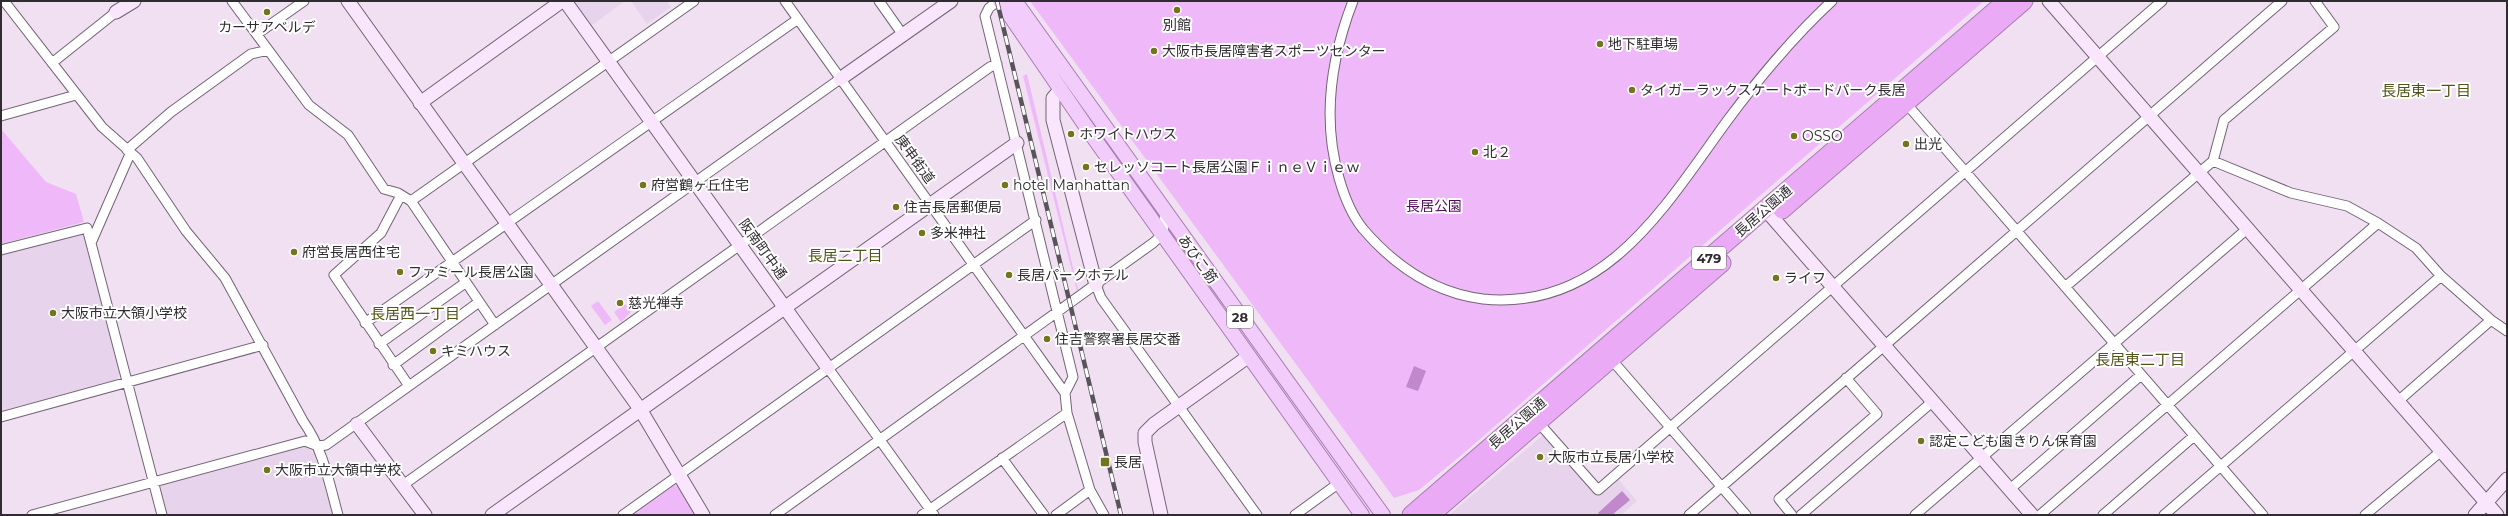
<svg xmlns="http://www.w3.org/2000/svg" width="2508" height="516" viewBox="0 0 2508 516" font-family="Montserrat,'Noto Sans JP',sans-serif">
<style>
.built{fill:#e8d3ec}
.green{fill:#efb9f9}
.water{fill:#c189cb}
.lines{fill:none;stroke-linecap:round;stroke-linejoin:round}
.street-casing{stroke:#726474;stroke-width:11}
.secondary-casing{stroke:#726474;stroke-width:15}
.primary-casing{stroke:#a97eb1;stroke-width:16}
.highway-casing{stroke:#a97eb1;stroke-width:19}
.street{stroke:#fff;stroke-width:9}
.secondary{stroke:#f9e6fc;stroke-width:13}
.primary{stroke:#f2ccfa;stroke-width:14}
.highway{stroke:#eaaaf6;stroke-width:17}
.rail-casing{stroke:#5b535c;stroke-width:4.5}
.rail{stroke:#fff;stroke-width:3;stroke-dasharray:9;stroke-linecap:butt}
.poi-dot{fill:#73751c;stroke:#fff;stroke-width:1.5}
.labels{text-anchor:middle;stroke-width:4;stroke-linejoin:round;paint-order:stroke}
.shield{fill:#fff;stroke:#6f6b70;stroke-width:1}
.shield-label{font-size:13px;font-weight:bold;fill:#312b32}
.poi-label{font-size:14px;fill:#312b32;stroke:#fff;text-anchor:start}
.street-label{font-size:14px;fill:#312b32;stroke:#fff}
.park-label{font-size:14px;fill:#520c5e;stroke:#fff}
.neighbourhood-label{font-size:15px;fill:#525419;stroke:#fff}
</style>
<rect width="100%" height="100%" fill="#f0e0f2"/>
<path class="built" d="M 575,1 L 625,1 L 591,26 L 573,2 Z
M 631,1 L 666,1 L 671,7 L 647,24 Z
M 81,234 L 84,236 L 120,373 L 116,380 L 1,411 L 1,253 Z
M 1543,435 L 1597,497 L 1618,479 L 1637,501 L 1621,515 L 1449,515 Z
M 305,445 L 317,456 L 333,515 L 167,515 L 160,487 L 161,483 Z"/>
<path class="green" d="M 1030,1 L 1984,1 L 1464,453 L 1419,490 L 1394,498 Z
M 1027,74 L 1078,289 L 1077,291 L 1023,76 Z
M 1,129 L 46,182 L 76,194 L 84,222 L 1,244 Z
M 598,301 L 612,320 L 605,325 L 591,306 Z
M 625,304 L 631,312 L 621,322 L 614,312 Z
M 674,485 L 680,487 L 697,515 L 632,515 Z"/>
<path class="water" d="M 1414,366 L 1426,371 L 1418,391 L 1406,387 Z
M 1622,491 L 1630,500 L 1612,515 L 1600,515 L 1598,513 Z"/>
<g class="lines">
<defs>
<path id="street" d="M 4,1 L 102,127 L 137,158 L 186,231 L 225,278 L 303,421 C 323,449 329,482 338,515
M 232,1 L 309,105 L 348,135 L 384,189 L 398,193 L 411,201 L 495,325
M 785,1 L 1065,393
M 879,1 L 903,35
M 998,1 L 989,8 L 985,16 L 1073,377 L 1065,393 L 1067,413 L 1090,490 L 1104,515
M 1353,1 C 1331,58 1322,119 1339,178 C 1344,196 1351,214 1363,229 C 1394,265 1434,293 1483,299 C 1605,311 1665,206 1727,121 C 1759,78 1792,38 1832,1
M 2315,1 L 2334,27 L 2224,120 L 2213,161 L 2291,193 L 2347,206 L 2378,223 L 2416,248 L 2441,276 L 2491,320 L 2507,331
M 257,34 L 304,1
M 52,63 L 116,12
M 1904,101 L 2263,515
M 1,116 L 76,95
M 127,150 L 171,112 L 251,54 L 268,50
M 401,195 L 381,233 L 334,275 L 409,386
M 411,201 L 694,1
M 91,243 L 130,154
M 1,250 L 87,228 L 162,515
M 1096,285 L 1101,298 L 1257,515
M 2065,287 L 2213,161
M 365,323 L 798,19
M 379,344 L 465,283
M 1611,359 L 1746,515
M 393,365 L 479,302
M 828,368 L 934,515
M 2397,402 L 2491,320
M 1,417 L 263,345
M 1538,422 L 1598,490 L 2162,1
M 1002,458 L 1044,515
M 403,485 L 990,67 L 997,64
M 2009,490 L 2141,375
M 32,515 L 305,441 L 318,446 L 326,445 L 840,79
M 623,515 L 1036,220
M 775,515 L 1153,243 L 1163,234 L 1165,213
M 922,515 L 1067,413
M 1056,515 L 1090,490
M 1295,515 L 1339,483
M 1689,515 L 2282,1
M 1792,515 L 1779,499 L 1877,414 L 1846,378
M 1801,515 L 1932,402
M 1915,515 L 2247,229
M 2040,515 L 2378,223
M 2103,515 L 2194,436
M 2164,515 L 2441,276
M 2365,515 L 2440,452"/>
<path id="secondary" d="M 348,1 L 640,409 L 703,515
M 565,1 L 828,368
M 2049,1 L 2497,515
M 116,12 L 134,1
M 840,79 L 951,1
M 1061,89 L 1053,98 L 1053,120 L 1096,285
M 420,103 L 562,1
M 1765,209 L 2032,515
M 357,424 L 425,515
M 492,515 L 1017,143
M 1161,515 L 1145,442 L 1145,433 L 1154,424 L 1249,356
M 2475,515 L 2507,479"/>
<path id="primary" d="M 1000,1 L 1096,141 L 1362,515
M 1015,1 L 1383,515"/>
<path id="highway" d="M 1782,210 L 2024,1
M 1411,515 L 2006,1
M 1431,515 L 1722,263"/>
</defs>
<use href="#street" class="street-casing"/>
<use href="#secondary" class="secondary-casing"/>
<use href="#primary" class="primary-casing"/>
<use href="#highway" class="highway-casing"/>
<use href="#street" class="street"/>
<use href="#secondary" class="secondary"/>
<use href="#primary" class="primary"/>
<use href="#highway" class="highway"/>
<defs>
<path id="rail" d="M 997,1 L 1121,515"/>
</defs>
<use href="#rail" class="rail-casing"/>
<use href="#rail" class="rail"/>
</g>
<g class="poi-dot">
<circle cx="1177" cy="10" r="4"/>
<circle cx="267" cy="12" r="4"/>
<circle cx="1600" cy="44" r="4"/>
<circle cx="1154" cy="51" r="4"/>
<circle cx="1632" cy="90" r="4"/>
<circle cx="1071" cy="134" r="4"/>
<circle cx="1794" cy="136" r="4"/>
<circle cx="1906" cy="144" r="4"/>
<circle cx="1475" cy="152" r="4"/>
<circle cx="1086" cy="167" r="4"/>
<circle cx="643" cy="185" r="4"/>
<circle cx="1005" cy="185" r="4"/>
<circle cx="896" cy="207" r="4"/>
<circle cx="922" cy="233" r="4"/>
<circle cx="294" cy="252" r="4"/>
<circle cx="400" cy="272" r="4"/>
<circle cx="1009" cy="275" r="4"/>
<circle cx="1776" cy="278" r="4"/>
<circle cx="620" cy="303" r="4"/>
<circle cx="53" cy="313" r="4"/>
<circle cx="1047" cy="339" r="4"/>
<circle cx="433" cy="351" r="4"/>
<circle cx="1921" cy="441" r="4"/>
<circle cx="1540" cy="457" r="4"/>
<rect x="1100" y="457" width="10" height="10" rx="2"/>
<circle cx="267" cy="470" r="4"/>
</g>
<g class="labels">
<g class="shield">
<rect x="1692" y="247" width="34" height="22" rx="3"/>
<rect x="1227" y="306" width="26" height="22" rx="3"/>
</g>
<g class="shield-label">
<text x="1709" y="263">479</text>
<text x="1240" y="322">28</text>
</g>
<g class="poi-label">
<text x="1177" y="30" text-anchor="middle">別館</text>
<text x="267" y="32" text-anchor="middle">カーサアベルデ</text>
<text x="1608" y="49">地下駐車場</text>
<text x="1162" y="56">大阪市長居障害者スポーツセンター</text>
<text x="1640" y="95">タイガーラックスケートボードパーク長居</text>
<text x="1079" y="139">ホワイトハウス</text>
<text x="1802" y="141">OSSO</text>
<text x="1914" y="149">出光</text>
<text x="1483" y="157">北２</text>
<text x="1094" y="172">セレッソコート長居公園ＦｉｎｅＶｉｅｗ</text>
<text x="651" y="190">府営鶴ヶ丘住宅</text>
<text x="1013" y="190">hotel Manhattan</text>
<text x="904" y="212">住吉長居郵便局</text>
<text x="930" y="238">多米神社</text>
<text x="302" y="257">府営長居西住宅</text>
<text x="408" y="277">ファミール長居公園</text>
<text x="1017" y="280">長居パークホテル</text>
<text x="1784" y="283">ライフ</text>
<text x="628" y="308">慈光禅寺</text>
<text x="61" y="318">大阪市立大領小学校</text>
<text x="1055" y="344">住吉警察署長居交番</text>
<text x="441" y="356">キミハウス</text>
<text x="1929" y="446">認定こども園きりん保育園</text>
<text x="1548" y="462">大阪市立長居小学校</text>
<text x="1114" y="467">長居</text>
<text x="275" y="475">大阪市立大領中学校</text>
</g>
<g class="street-label">
<text transform="translate(915 159) rotate(54)" y="5">庚申街道</text>
<text transform="translate(1763 211) rotate(-41)" y="5">長居公園通</text>
<text transform="translate(763 249) rotate(54)" y="5">阪南町中通</text>
<text transform="translate(1198 259) rotate(54)" y="5">あびこ筋</text>
<text transform="translate(1517 423) rotate(-41)" y="5">長居公園通</text>
</g>
<g class="park-label">
<text x="1434" y="211">長居公園</text>
</g>
<g class="neighbourhood-label">
<text x="2426" y="96">長居東一丁目</text>
<text x="845" y="261">長居二丁目</text>
<text x="415" y="319">長居西一丁目</text>
<text x="2140" y="365">長居東二丁目</text>
</g>
</g>
<rect width="2508" height="516" fill="none" stroke="#312b32" stroke-width="4"/>
</svg>
